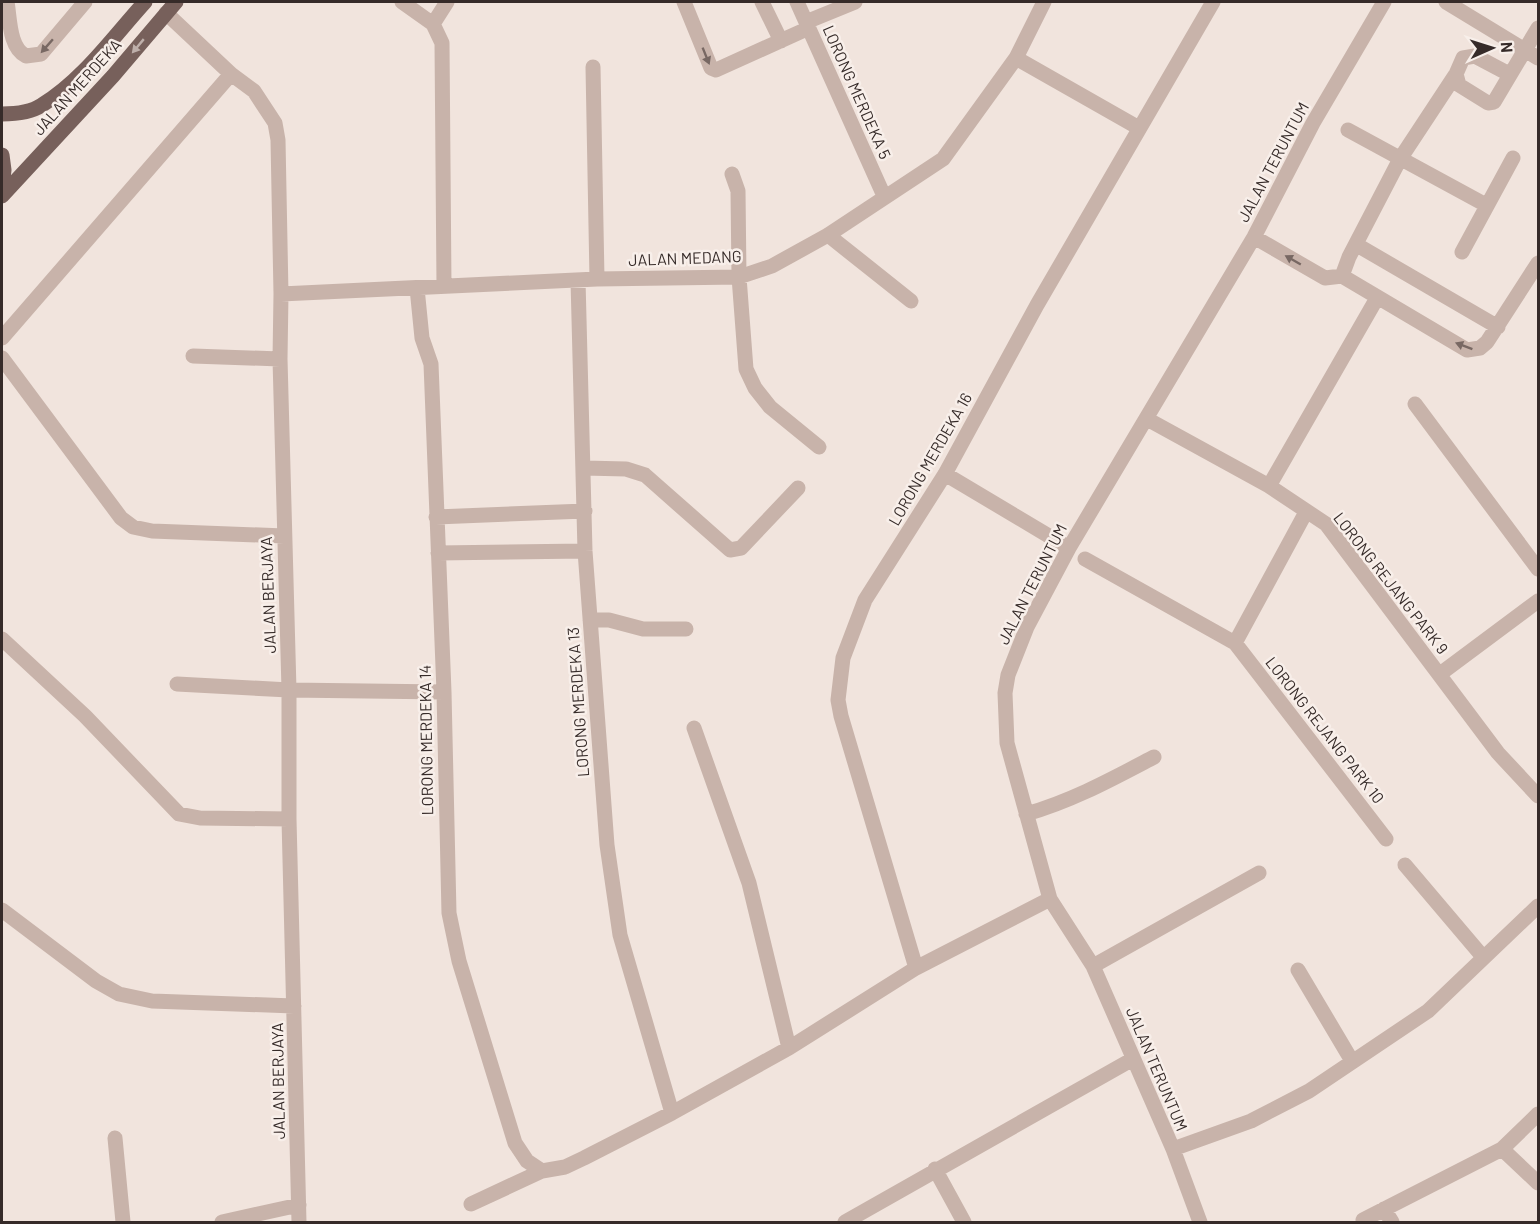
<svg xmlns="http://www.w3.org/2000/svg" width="1540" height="1224" viewBox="0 0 1540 1224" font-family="Barlow,sans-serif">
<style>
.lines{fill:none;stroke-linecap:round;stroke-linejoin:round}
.minor{stroke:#c8b3aa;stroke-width:15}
.major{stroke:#77605b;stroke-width:15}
.oneway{fill:#786863}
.oneway2{fill:#beafaa}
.labels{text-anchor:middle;stroke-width:5;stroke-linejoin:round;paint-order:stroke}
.street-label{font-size:16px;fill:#362b29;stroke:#f8efea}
</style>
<rect width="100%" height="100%" fill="#f1e4dd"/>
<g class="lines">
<path class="minor" d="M 7,2 C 10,18 9,48 26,56 L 41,54 L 85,2
M 402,2 L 433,24 L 442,43 L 444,286
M 684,2 L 711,68 L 716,70 L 809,28
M 762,2 L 781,41
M 797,2 L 884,196
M 1446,2 L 1538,58
M 166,13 L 231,74 L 254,91 L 275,123 L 278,140 L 281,294 L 280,359 L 289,690 L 289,819 L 299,1222
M 806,22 L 855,2
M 433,24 L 447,2
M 1016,58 L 1139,128
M 593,67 L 597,279
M 1509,74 L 1475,56 L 1463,58 L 1456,74 L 1459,85 L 1488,103 L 1494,102 L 1538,28
M 1348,130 L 1486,205
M 732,174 L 738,191 L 739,277 L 746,369 L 755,388 L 770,407 L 819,447
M 828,235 L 911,301
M 1254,237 L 1325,278 L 1342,276 L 1467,350 L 1480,348 L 1487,342 L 1538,263
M 1357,245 L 1498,327
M 1462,252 L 1513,158
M 1342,276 L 1349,257 L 1400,159 L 1456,74
M 578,280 L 585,551 L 607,845 L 620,935 L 672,1113
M 417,288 L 422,338 L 431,364 L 444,692 L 449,913 L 459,961 L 515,1143 L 527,1161 L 542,1171
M 281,294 L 597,279 L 739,277 L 772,266 L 828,235 L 943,159 L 1016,58 L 1044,2
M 2,338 L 231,74
M 193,356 L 280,359
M 2,358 L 121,518 L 133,527 L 152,531 L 284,536
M 1415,404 L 1538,569
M 1147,419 L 1269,486 L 1326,524 L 1498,753 L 1538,796
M 584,468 L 626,469 L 645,475 L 730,550 L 741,548 L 798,488
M 945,474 L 1069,548
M 1269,486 L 1377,298
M 436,517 L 585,511
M 438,553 L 585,551
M 1085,559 L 1235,643 L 1386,839
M 590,620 L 609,620 L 643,629 L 686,629
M 2,639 L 85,716 L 179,814 L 200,818 L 289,819
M 1235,643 L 1306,512
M 1440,674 L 1538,601
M 177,684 L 289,690 L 444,692
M 694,728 L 749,883 L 789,1048
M 1026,814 C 1072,801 1112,779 1154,757
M 1405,865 L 1483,957
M 2,910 L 96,981 L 119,994 L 152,1001 L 294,1006
M 1093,966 L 1259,873
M 916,968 L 841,716 L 838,700 L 843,658 L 865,600 L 945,474 L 1037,305 L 1213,2
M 1298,970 L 1352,1061
M 115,1138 L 123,1222
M 1173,1149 L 1251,1121 L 1309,1091 L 1428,1011 L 1538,906
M 1502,1149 L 1538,1183
M 935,1169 L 964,1222
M 471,1204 L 542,1171 L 565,1167 L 584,1158 L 672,1113 L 789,1048 L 916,968 L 1050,899
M 1384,1209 L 1392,1222
M 1363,1220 L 1502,1149 L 1538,1114
M 222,1222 L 299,1205
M 845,1222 L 1133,1059
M 1200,1222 L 1173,1149 L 1093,966 L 1050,899 L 1007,743 L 1005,693 L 1008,675 L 1027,627 L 1069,548 L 1254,237 L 1313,123 L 1384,2"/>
<path class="major" d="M 2,114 C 15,114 30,113 42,105 C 83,80 114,36 145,2
M 2,155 L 4,170 L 2,187
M 2,196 L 113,76 L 176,2"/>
</g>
<defs><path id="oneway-solid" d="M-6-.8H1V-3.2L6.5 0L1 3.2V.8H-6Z" transform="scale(1.5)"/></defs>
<g class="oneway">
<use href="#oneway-solid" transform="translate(47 46) rotate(131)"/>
<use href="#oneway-solid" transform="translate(706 56) rotate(68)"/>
<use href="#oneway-solid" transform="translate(1293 260) rotate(-150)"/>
<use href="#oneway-solid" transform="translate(1464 346) rotate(-159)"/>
</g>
<use class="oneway2" href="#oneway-solid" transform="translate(138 46) rotate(130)"/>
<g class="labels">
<g class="street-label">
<text transform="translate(77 87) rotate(-48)" y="6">JALAN MERDEKA</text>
<text transform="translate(857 92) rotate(66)" y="6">LORONG MERDEKA 5</text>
<text transform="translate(1273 162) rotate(-62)" y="6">JALAN TERUNTUM</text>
<text transform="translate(685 258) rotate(-2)" y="6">JALAN MEDANG</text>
<text transform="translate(930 459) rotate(-60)" y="6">LORONG MERDEKA 16</text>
<text transform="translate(1391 583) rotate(52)" y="6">LORONG REJANG PARK 9</text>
<text transform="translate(1032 584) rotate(-63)" y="6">JALAN TERUNTUM</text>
<text transform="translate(268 595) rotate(-92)" y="6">JALAN BERJAYA</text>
<text transform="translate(578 702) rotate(-94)" y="6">LORONG MERDEKA 13</text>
<text transform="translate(1325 730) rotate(52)" y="6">LORONG REJANG PARK 10</text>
<text transform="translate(426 740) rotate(-91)" y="6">LORONG MERDEKA 14</text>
<text transform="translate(1157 1069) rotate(67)" y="6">JALAN TERUNTUM</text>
<text transform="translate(278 1081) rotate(-91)" y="6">JALAN BERJAYA</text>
</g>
</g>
<rect width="1540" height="1224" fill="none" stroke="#362b29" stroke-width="6"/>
<g transform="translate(1492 48) rotate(87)" stroke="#f8efea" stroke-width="4.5" paint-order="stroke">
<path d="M0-4.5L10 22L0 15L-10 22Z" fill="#362b29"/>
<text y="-9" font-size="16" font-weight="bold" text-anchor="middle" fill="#362b29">N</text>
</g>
</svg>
